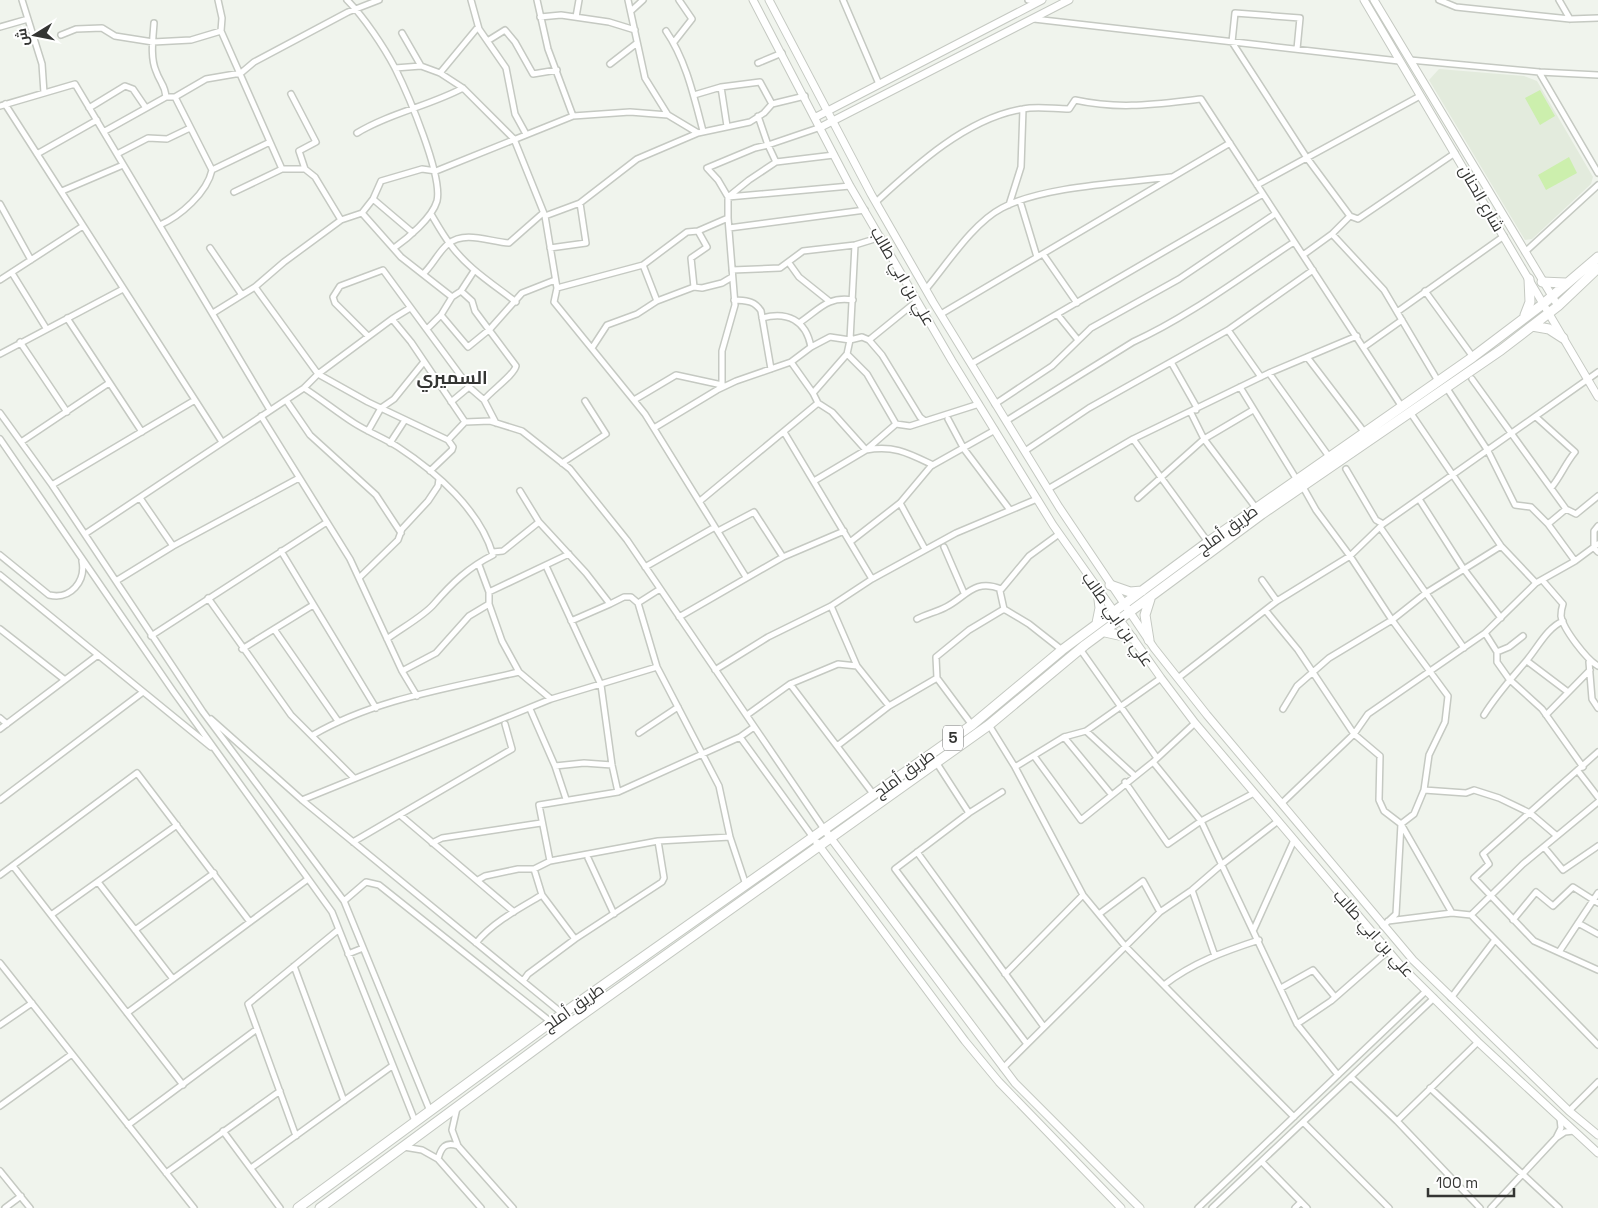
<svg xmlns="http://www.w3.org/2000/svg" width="1598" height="1208" viewBox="0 0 1598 1208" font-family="'Space Grotesk',Cairo,sans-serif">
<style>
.built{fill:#e3ebdd}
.green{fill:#ccefad}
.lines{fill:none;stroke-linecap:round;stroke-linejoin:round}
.street-casing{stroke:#c5c9c2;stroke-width:8}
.secondary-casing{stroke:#c5c9c2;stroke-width:9}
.highway-casing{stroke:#c5c9c2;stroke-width:11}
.street{stroke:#fff;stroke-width:5}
.secondary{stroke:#fff;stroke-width:7}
.highway{stroke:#fff;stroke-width:9}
.labels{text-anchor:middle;stroke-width:4;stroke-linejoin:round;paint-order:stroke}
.shield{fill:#fff;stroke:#717270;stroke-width:1}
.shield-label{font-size:15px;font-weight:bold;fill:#343533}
.street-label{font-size:16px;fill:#343533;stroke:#fff}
.neighbourhood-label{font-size:18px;font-weight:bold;fill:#343533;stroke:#fff}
</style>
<rect width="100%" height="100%" fill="#f0f4ed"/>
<path class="built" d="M 1439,69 L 1524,76 L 1537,81 L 1593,177 L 1591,184 L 1532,239 L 1525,240 L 1429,80 Z"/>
<path class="green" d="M 1540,90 L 1555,116 L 1540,125 L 1525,98 Z
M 1569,157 L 1577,173 L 1546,190 L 1538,175 Z"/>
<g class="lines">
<defs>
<path id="street" d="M 22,0 L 42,64 L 44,93
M 218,0 L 222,18 L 221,31 L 282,169
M 347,0 C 364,17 384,47 395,68 C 408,94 443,176 437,201 C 432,218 408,238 394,248
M 471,0 L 479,29 L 506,68 L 515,114 L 526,134
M 537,0 L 548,49 L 573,116
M 628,0 L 645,78 L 668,115
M 843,0 L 879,84
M 1028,0 L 1038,1
M 1439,0 L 1456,7 L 1570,19 L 1598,18
M 1559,0 L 1570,19
M 631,11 L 643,0
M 540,17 L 561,15 L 609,22 L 635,30
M 576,17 L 579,0
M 1034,19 L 1399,61
M 154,23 C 153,38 150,57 156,71 C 160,83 165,84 166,97
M 0,27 L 28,19
M 666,31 C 686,60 694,97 703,131
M 402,33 L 421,66
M 61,35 L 76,29 L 102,28 L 115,36 L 153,42 L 191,40 L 221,31
M 489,40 L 505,30 L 515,42 L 533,74 L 557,70
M 674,42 L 692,19 L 679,0
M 1297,49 L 1300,18 L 1235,13 L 1232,42 L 1307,158 L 1350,216 L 1358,219 L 1455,153
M 1410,60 L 1539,72 L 1598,75
M 758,63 L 782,53
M 610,64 L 637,43
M 395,68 L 421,66 L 440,73 L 463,88 L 514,139 L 545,216 L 557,288 L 643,265 L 687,232 L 698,231 L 728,218 L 728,197 L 749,180 L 776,162 L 834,155
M 1539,72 L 1598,173
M 440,73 L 478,27
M 721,87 L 727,126
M 291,94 L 316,142 L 299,151 L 305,169 L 315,177 L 341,220
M 694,95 L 721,87 L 760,82 L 772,104
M 175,97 L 212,170 L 270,142
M 5,104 L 222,442
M 0,106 L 75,84 L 270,410
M 89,108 L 125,86 L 133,89 L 146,108
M 758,116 L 768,145 L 821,127
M 105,131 L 166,97 L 175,97 L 206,79 L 241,73 L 254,62 L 348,12 L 379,0
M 357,133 C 390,113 429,106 463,88
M 37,154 L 97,120
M 117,154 L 148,138 L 167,139 L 190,128
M 776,162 L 768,145 L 755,148 L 707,168 L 718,180 L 728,197 L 850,186
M 1257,185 L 1420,96
M 62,191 L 123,165
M 234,192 L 282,169 L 305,169
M 373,199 L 413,233
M 1020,201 L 1037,257
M 876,202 C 916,165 967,118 1023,109 C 1037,106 1054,109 1069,109 L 1075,100 C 1121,110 1156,104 1201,99 L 1402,407
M 0,204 L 31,260
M 1009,205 L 1021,167 L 1023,109
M 362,213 L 401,257 L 452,297
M 431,214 C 437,224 443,235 450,244 C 467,268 493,284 516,302
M 545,216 L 580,203 L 637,159 L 698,133
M 160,225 C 180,216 207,193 212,170
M 729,228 L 865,210
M 1332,234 L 1384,290 L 1438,381
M 210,248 L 242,295
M 550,248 L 586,243 L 580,203
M 1525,252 L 1598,185
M 1043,254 L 1077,303
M 1303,255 L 1332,234 L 1350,216
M 789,263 L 799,277 L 829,301
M 643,265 L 657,301
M 732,270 L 780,268 L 803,251 L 855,245 L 881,237
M 12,273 L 46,328
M 423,274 C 433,265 438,252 448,244 C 465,230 490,242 509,243 L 543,213
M 0,280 L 83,226
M 255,287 L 318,374 L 392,319 L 410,308
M 694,287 L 691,258 L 707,247 L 698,231
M 557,288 L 554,302 L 645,414 L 746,577
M 926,289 C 947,264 973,223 1002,208 C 1043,186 1124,183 1171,177
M 461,291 L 472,301 L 475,311 L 516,366 C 514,375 491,391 484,400
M 1425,291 L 1473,357
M 734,300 C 746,301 754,300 761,311 L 771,369
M 1397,312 L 1504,236
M 213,313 L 255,287 L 284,262 L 341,220 L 362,213 L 373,199 L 381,181 L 422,169 L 436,171 L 573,116 L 630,112 L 668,115 L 698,133 L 750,122 L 764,113 L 772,104 L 805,96
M 941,314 L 1230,143
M 1057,314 L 1078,340
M 441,315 L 468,347 L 490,329 L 522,293 L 555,280
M 67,318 L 142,432
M 762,318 C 787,311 806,320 811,347
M 392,319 L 411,342 L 465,422
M 799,323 C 820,309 827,296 853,300
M 427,329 L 441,315 L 452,297 L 461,291 L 474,271
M 1228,330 L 1261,377
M 368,336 L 335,303 L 333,297 L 340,286 L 383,270 L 469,387 L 484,400 L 496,423
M 869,340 L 882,355 L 920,417 L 925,421
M 20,342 L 67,412
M 1364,347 L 1402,320
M 592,348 L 607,325 L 637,314 L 657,301 L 694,287 L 702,288 L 722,283 L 732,277
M 0,354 L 123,289
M 847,354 L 867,374 L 896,424
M 1307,357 L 1365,433
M 791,362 L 813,393
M 1171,362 L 1196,406 L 1196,410
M 971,364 L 1263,194
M 1269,373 L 1330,458
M 1472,379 L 1566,509
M 1240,387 L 1297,480
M 1446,387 L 1488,451 L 1515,505 L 1531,507 L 1548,524 L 1566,509 L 1576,514 L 1598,496
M 304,388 C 321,399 337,412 354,423 C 368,432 384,438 398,447 C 436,472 480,510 493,555 C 469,567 452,583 434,604 C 424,616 400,629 387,639
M 719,388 L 722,385 L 722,351 L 735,305 L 728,218
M 286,400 L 310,435 L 376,495 L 401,533
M 634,400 L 676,375 L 722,385
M 451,402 L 469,387
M 818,403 L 832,412 L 866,450 C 894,445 908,453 933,465
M 995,404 L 1052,366 L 1091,328 L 1179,279 L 1275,214
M 1410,412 L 1501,546 L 1536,583
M 0,413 L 52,485 L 203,712 L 344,901 L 430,1111
M 1191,413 L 1204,439 L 1256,508
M 261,416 L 350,559 L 402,671 L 417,696
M 1536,417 L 1575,452 C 1565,464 1561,476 1551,488
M 948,419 L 964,449 L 1010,510
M 1006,421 L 1133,342 C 1190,316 1242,276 1294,242
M 654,428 L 717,390 L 736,381 L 791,362 L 811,347 L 830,337 L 850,340 L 855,245
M 368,431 L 381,408 L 394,399 L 423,363
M 784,432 L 872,579
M 0,439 L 173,691 L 332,912 L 415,1121
M 1133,439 L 1208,542
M 21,442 L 109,383
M 390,443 L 405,420
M 1025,451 L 1089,408 L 1228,330 L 1313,270
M 562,463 L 606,434 L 585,401
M 1346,469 L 1376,520 L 1383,524
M 430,471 L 452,450 L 453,447 L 448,440
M 814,481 L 866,450 L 896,424 L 910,426 L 979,404
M 52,485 L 195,400
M 1303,487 L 1316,510 L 1350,556 L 1392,620 L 1448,696 L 1445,722 L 1429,755 L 1424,790 L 1414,814 L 1401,824 L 1452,913 L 1471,915 L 1598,1045
M 1048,489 L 1133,439 L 1269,373 L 1357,336
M 520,491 L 539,522
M 140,498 L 173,546
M 1138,498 L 1204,439 L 1253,410
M 1419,499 L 1463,568 L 1501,618
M 700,501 L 818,403 L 813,393 L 847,354 L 850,340 L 862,337 L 869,340 L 917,301
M 900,503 L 925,549
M 1548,524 L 1575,561
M 1598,526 L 1594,531 L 1594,548 L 1598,552
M 1380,527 L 1464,648
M 718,531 L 754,512 L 783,557
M 85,534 L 304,388 L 318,374 L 368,402 L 448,440 L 465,422 L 490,421 L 522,431 L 570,469 L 627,540 L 824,829
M 850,542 L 900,503 L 931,466 L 995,430
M 944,547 L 964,593
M 281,551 L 376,708
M 493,552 L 503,551 L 539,522 L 586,573 L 610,604 L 624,597 L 631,597 L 638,603
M 0,555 L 49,595 C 71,600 86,581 82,561
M 479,565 L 489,592 L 569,554
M 546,566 L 601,685 L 612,765 L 618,792
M 645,567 L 715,527
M 0,575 L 211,747
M 359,578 L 398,540 L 402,529 L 428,501 L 438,486 L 439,479
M 1262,580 L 1277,601
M 116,581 L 173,546 L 299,478
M 1543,581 L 1563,604 C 1562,607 1561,612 1561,616 C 1563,629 1587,660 1598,666
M 660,589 L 638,603 L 657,667 L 719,786 L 730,837 L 746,885
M 489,592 L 489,604 L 502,641 L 519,672
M 208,598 L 291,715 L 354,778
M 831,606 L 857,666
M 1004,609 L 1029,624 L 1062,650
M 1266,611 L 1298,650 L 1354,734 L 1380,756 L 1379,800 L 1384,811 L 1401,824 L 1396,914 L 1383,926
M 679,617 L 783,557 L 844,531
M 917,619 C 926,614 937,612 946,607 C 966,597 974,578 1001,589
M 571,621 L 610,604
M 0,629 L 65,680
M 274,629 L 338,721
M 1485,633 L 1497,652 L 1497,662 L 1509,679 L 1542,709 L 1583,767
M 151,636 L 327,522
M 242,649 L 313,605
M 1080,649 L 1157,758
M 1497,652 L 1509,647 L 1523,636
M 1527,661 L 1568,692
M 1589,662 L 1592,699 L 1598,708
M 715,670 L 768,637 L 831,606 L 872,579 L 956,533 L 1037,499
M 402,671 L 436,653 L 469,616 L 489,604
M 1178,678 L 1277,601 L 1350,556 L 1383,524 L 1598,372
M 790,684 L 874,795
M 530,709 L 555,766 L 566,799
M 1283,709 L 1297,686 L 1329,658 L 1392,620 L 1426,593 L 1501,546
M 747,715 L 790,684 L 838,664 L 857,666 L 889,706
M 1484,715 C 1497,694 1511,679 1527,660 C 1538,647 1547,628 1563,621
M 1546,715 L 1590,670
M 0,718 L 7,724
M 211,719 L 302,800 L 563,1014
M 972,725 L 937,678 L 936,657 L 969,630 L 1004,609 L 1000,591 L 1029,556 L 1059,534
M 989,725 L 1015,767 L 1083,895 L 1125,946 L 1294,1117
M 0,729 L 98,655
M 1086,731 L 1135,776
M 639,733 L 678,707
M 313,735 C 375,699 450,688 519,672 L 551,699
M 740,737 L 812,836
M 1064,737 L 1111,794
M 837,746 L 889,706 L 937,678
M 1598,752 L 1483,854 L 1489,864 L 1474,878 L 1534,941 L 1598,970
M 1034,756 L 1081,820 L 1153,762 L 1195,723
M 936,762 L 969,813
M 1153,762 L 1201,821 L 1297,1024 L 1338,1075
M 555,766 L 584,763 L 612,765
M 1015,767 L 1064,737 L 1086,731 L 1161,678
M 1578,771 L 1598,797
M 1125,782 L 1168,844 L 1201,821 L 1254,793
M 1424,790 L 1466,793 L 1474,790 L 1499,798 L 1530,813 L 1557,836
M 1002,792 L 969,813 L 895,869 L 1027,1044
M 0,800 L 143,692
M 302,800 L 551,699 L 657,667
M 1282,803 L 1354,734 L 1368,714 L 1485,633 L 1536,583 L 1575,561 L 1598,544
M 400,815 L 514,912
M 730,837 L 658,841 L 550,861 L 539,805 L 618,792 L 740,737 L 754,727
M 353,842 L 512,749 L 505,724
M 432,843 L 442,838 L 541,823
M 1544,847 L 1563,870 L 1598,846
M 917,852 L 1044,1027
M 588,858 L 614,914
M 13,866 L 183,1085
M 534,869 L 542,895 L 575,939
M 0,875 L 137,773 L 250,922
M 478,880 L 485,876 L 518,869 L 534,869 L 550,861
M 98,882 L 173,979
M 1192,890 L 1215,956
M 344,901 L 366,882 L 379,885 L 551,1022
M 1099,914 L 1143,881 L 1160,912
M 51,915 L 177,825
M 1471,915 L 1523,864 L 1598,802
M 1513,920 L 1536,892 L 1553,906 L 1573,887 L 1598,903
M 1388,921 L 1452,913
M 1578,923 L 1598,934
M 1254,929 L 1294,840
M 135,930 L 214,873
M 476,943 C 493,922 520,908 542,895
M 1559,952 L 1598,893
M 348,954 L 363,948
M 0,963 L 194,1208
M 294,966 L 344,1101
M 1005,974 L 1083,895
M 523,981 L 528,974 L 575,939 L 662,882 L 664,878 L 658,841
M 1164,985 C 1192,963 1225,951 1259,940
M 1281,988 L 1313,970 L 1335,997
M 1451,998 L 1494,941
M 127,1013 L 308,879
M 1297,1024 L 1331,1001 L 1388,951
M 0,1025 L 32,1003
M 1003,1068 L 1160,912 L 1192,890 L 1221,865 L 1278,821
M 1352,1078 L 1397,1121 L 1478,1042
M 1430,1088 L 1559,1208
M 0,1106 L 72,1054
M 457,1108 L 452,1130 L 458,1146 L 513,1208
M 1569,1111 L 1598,1082
M 1560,1118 L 1561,1128 L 1556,1138 L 1565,1132 L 1574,1131
M 1397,1121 L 1480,1208
M 1303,1122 L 1389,1208
M 128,1125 L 257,1029
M 223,1131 L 280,1208
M 296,1136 L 248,1004 L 338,930
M 404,1147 L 422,1150 L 438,1159 L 481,1208
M 438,1159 C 441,1148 445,1141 458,1146
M 1262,1162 L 1307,1208
M 251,1168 L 392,1066
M 0,1171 L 30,1208
M 166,1173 L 280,1091
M 5,1208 L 21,1196
M 1198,1208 L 1426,991
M 1212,1208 L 1434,998
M 1295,1208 L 1301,1202
M 1491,1208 L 1556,1138"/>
<path id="secondary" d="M 753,0 L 850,186 L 952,361 L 1053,525 L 1161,678 L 1195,723 L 1401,966 L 1478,1042 L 1598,1153
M 769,0 L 871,194 L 933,302 L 1059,507 L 1154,648 L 1207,715 L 1413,960 L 1569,1111 L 1598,1135
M 1364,0 L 1598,397
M 1374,0 L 1558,306
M 816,117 L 1042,0
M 821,127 L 1069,0
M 824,829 L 1015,1083 L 1140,1208
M 817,843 L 965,1041 L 999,1082 L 1121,1208"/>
<path id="highway" d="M 1542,282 L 1566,283
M 1525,315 L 1530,302 L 1529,279
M 1532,326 L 1549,329 L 1563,338
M 1110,585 L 1130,592 L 1142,591
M 1097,623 L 1100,608 L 1098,591
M 1105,632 L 1132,638
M 1149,640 L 1145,615 L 1150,599
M 298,1208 L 551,1022 L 972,725 L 1062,650 L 1208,542 L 1473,357 L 1543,304 L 1598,257
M 320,1208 L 572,1022 L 989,725 L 1085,645 L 1262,514 L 1501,350 L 1558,306 L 1598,268"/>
</defs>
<use href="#street" class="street-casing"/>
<use href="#secondary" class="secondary-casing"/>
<use href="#highway" class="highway-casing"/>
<use href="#street" class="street"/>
<use href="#secondary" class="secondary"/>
<use href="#highway" class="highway"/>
</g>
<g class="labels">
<rect class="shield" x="943" y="725.5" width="20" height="25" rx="4"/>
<g class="shield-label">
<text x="953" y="743">5</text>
</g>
<g class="street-label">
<text transform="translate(1482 198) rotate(60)" y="6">شارع الحنان</text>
<text transform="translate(903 276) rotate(60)" y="6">علي بن ابي طالب</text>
<text transform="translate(1227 529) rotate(-36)" y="6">طريق أملج</text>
<text transform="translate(1118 619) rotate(55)" y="6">علي بن ابي طالب</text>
<text transform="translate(904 773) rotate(-36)" y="6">طريق أملج</text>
<text transform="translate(1374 933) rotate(48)" y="6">علي بن ابي طالب</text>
<text transform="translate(573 1007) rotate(-35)" y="6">طريق أملج</text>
</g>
<g class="neighbourhood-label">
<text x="452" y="384">السميري</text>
</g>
</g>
<g transform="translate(35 35) rotate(260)" stroke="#ffffff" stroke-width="4" paint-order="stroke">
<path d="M0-4L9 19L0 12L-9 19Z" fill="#343533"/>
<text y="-8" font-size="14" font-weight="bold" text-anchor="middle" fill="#343533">ش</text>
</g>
<path d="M1428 1188v8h86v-8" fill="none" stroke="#343533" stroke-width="2.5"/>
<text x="1436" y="1188" font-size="15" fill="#343533" stroke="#ffffff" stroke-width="4" paint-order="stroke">100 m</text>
</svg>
